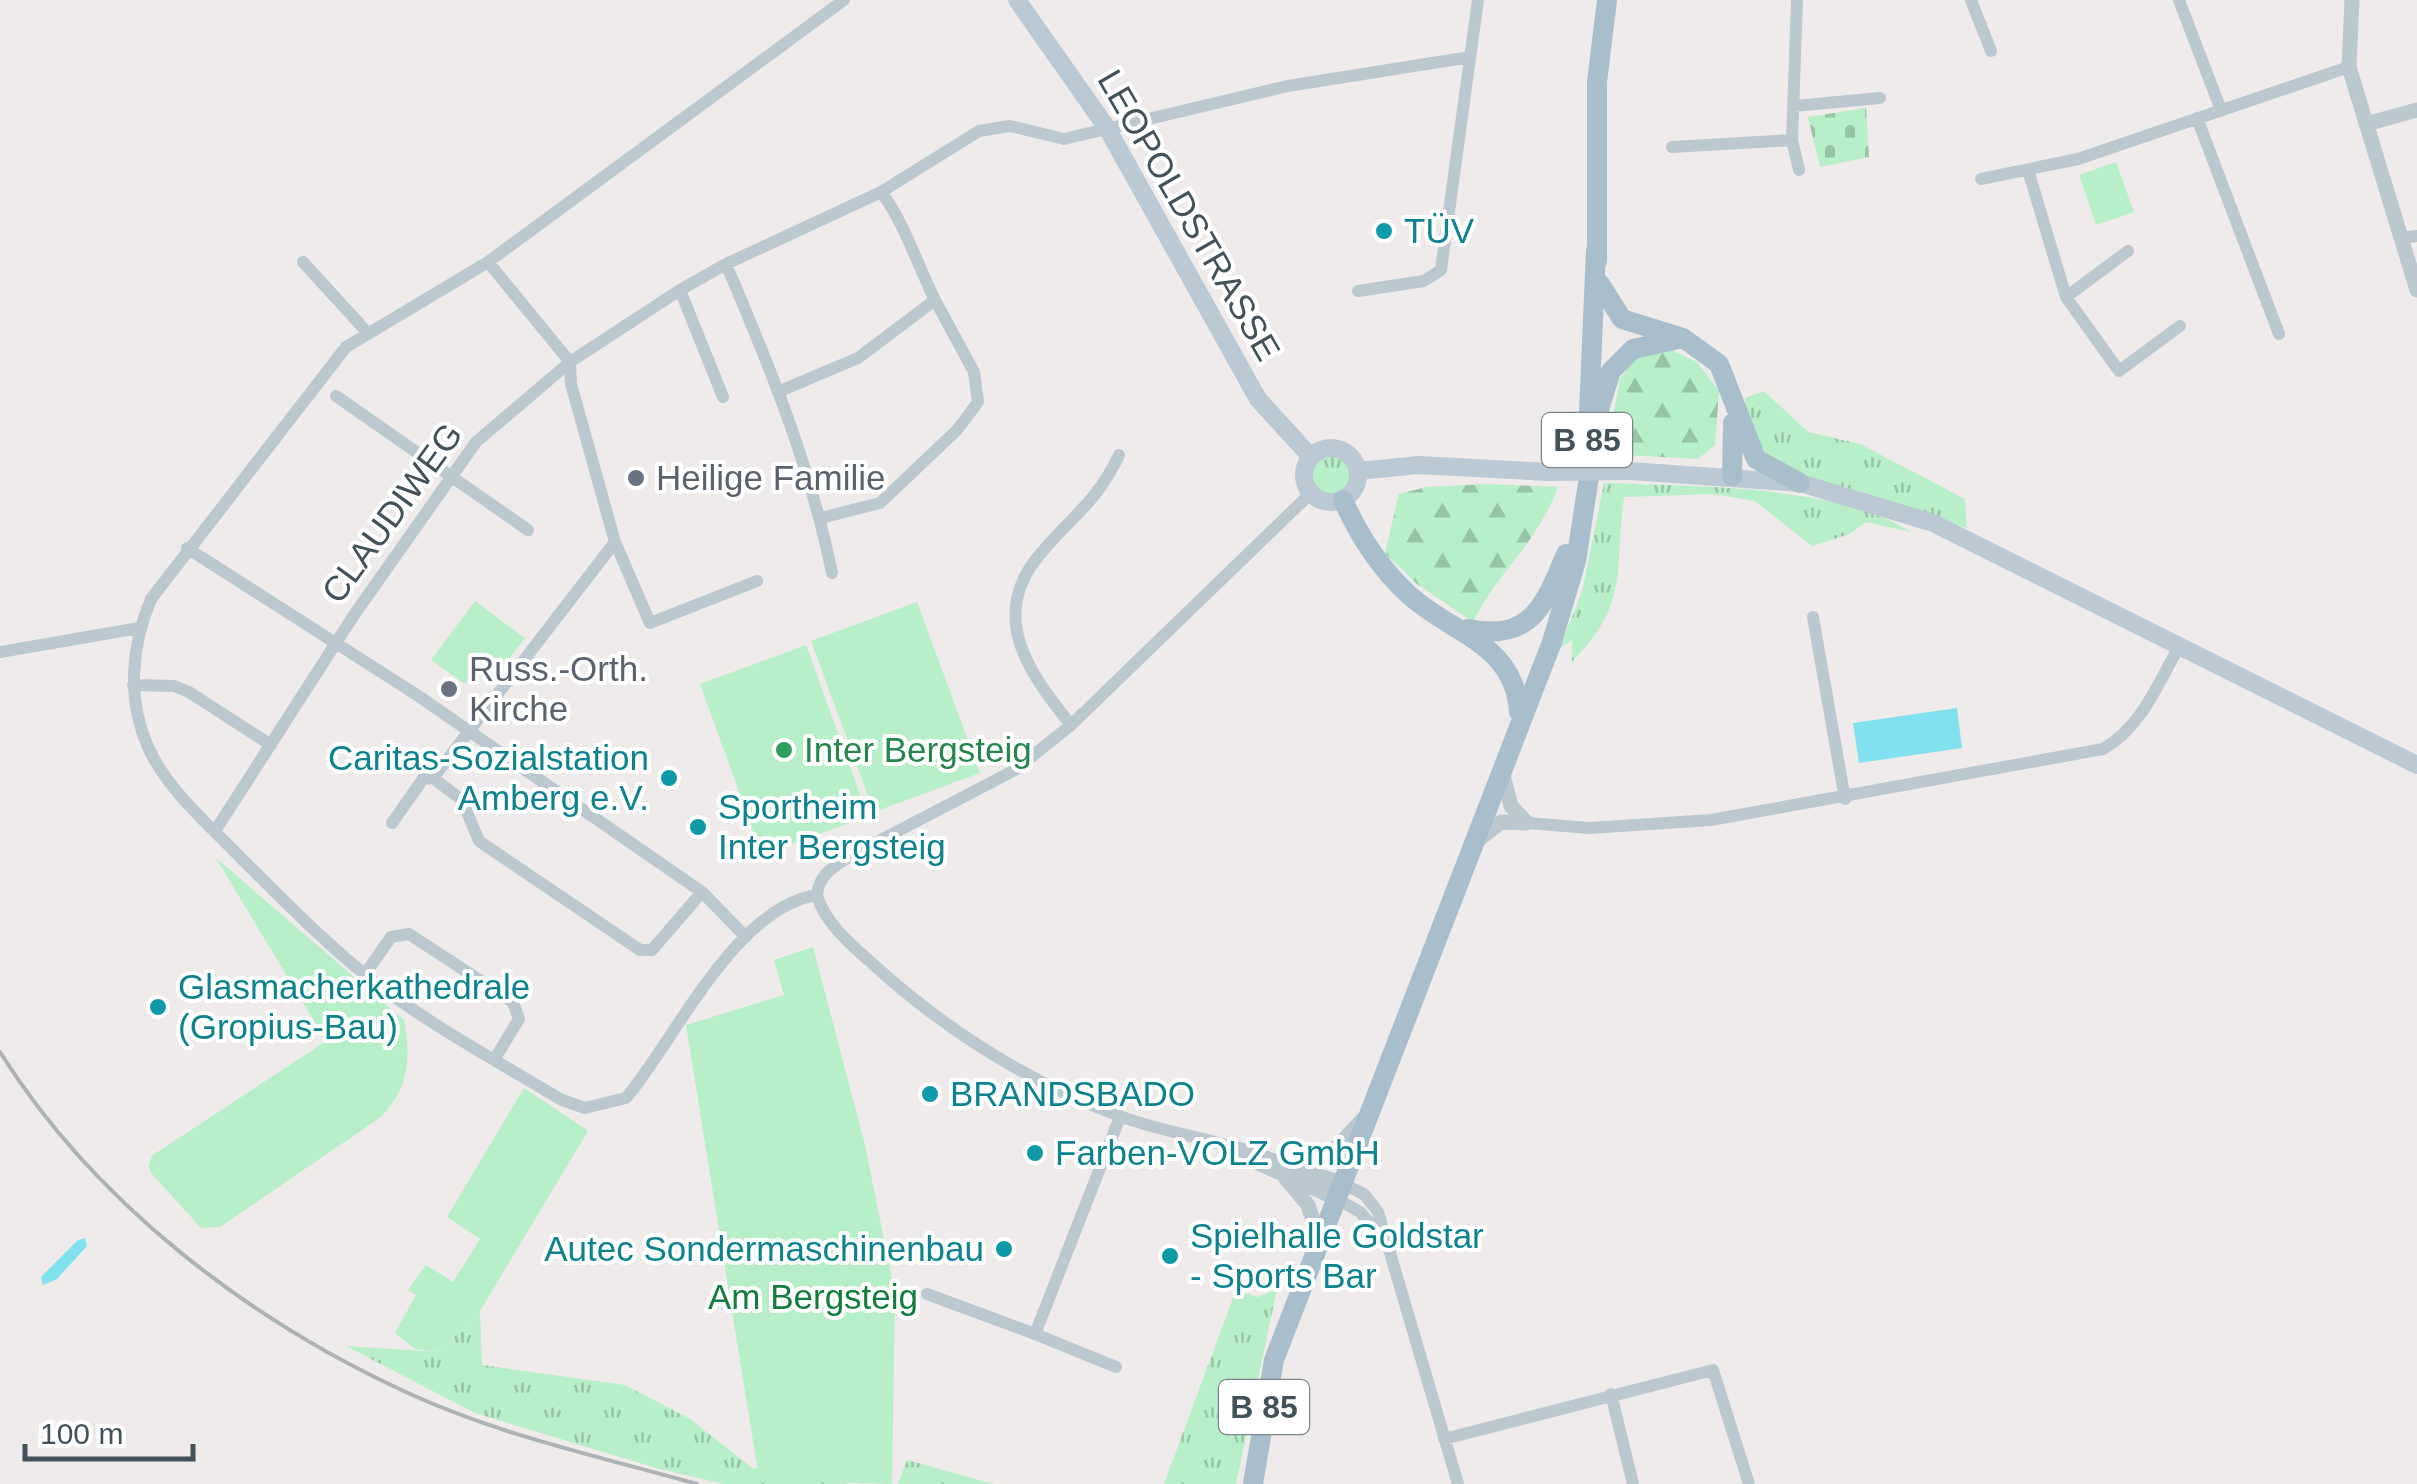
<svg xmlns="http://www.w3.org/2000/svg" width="2417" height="1484" viewBox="0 0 2417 1484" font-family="Helvetica,sans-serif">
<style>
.grass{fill:url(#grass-tufts)}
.forest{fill:url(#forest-firs)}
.cemetery{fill:url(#cemetery-stones)}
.green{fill:#b6efc8}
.water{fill:#81e1ee}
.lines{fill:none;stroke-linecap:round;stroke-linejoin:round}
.minor{stroke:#bbc8cf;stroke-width:12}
.tertiary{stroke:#bbc8cf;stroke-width:15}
.secondary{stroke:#bbc9d4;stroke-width:18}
.primary{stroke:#a9becc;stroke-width:20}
.rail{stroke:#adb2b6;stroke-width:4}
.secondary-bridge{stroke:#bbc9d4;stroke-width:18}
.culture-dot{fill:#0f9aa8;stroke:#fff;stroke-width:4}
.worship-dot{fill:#6b7280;stroke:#fff;stroke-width:4}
.leisure-dot{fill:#2e9e5b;stroke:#fff;stroke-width:4}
.labels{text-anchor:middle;stroke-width:8;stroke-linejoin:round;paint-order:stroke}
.shield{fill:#fff;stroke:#7b858b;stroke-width:2.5}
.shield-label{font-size:32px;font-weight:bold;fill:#435159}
.street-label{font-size:35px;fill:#435159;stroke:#fff}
.culture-label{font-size:35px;fill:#0d838f;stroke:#fff;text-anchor:start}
.worship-label{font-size:35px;fill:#5b616d;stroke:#fff;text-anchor:start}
.leisure-label{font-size:35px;fill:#27864d;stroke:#fff;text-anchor:start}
.park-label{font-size:35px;fill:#137c3f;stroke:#fff}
</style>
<defs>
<pattern id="grass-tufts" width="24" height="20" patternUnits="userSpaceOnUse" patternTransform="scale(2.5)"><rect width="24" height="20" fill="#b6efc8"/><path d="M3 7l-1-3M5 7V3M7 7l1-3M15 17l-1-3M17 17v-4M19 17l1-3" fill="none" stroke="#96c4a5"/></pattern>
<pattern id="forest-firs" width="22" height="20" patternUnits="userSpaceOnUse" patternTransform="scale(2.5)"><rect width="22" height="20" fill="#b6efc8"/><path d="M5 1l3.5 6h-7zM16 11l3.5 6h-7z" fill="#96c4a5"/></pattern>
<pattern id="cemetery-stones" width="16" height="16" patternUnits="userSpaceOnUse" patternTransform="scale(2.5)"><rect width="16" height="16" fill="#b6efc8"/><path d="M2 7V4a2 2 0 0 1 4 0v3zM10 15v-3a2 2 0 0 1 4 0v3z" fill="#96c4a5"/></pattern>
</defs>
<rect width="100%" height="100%" fill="#efebeb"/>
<path class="grass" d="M 1764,391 L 1808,432 L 1860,444 L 1965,499 L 1967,528 C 1920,512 1803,482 1768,455 C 1752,443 1746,416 1745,398 Z
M1312 476a20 20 0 1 1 40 0a20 20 0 1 1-40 0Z
M 1604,483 C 1690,486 1839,485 1911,532 L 1866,522 L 1850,534 L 1812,546 L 1755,501 L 1713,494 L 1624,497 C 1614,572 1630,603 1572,662 L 1572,640 L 1559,649 L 1582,592 Z
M 1277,1289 L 1236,1484 L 1164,1484 L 1236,1290 L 1258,1297 Z
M 480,1311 L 482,1365 L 625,1385 L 690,1419 L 752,1468 L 850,1484 L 724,1484 L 656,1468 L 475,1413 L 346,1346 L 439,1352 Z
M 907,1460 L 994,1484 L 898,1484 Z"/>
<path class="forest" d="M 1667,348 L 1697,362 L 1719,391 L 1715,445 L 1698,459 L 1606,454 L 1620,379 L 1637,356 Z
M 1487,484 L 1558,487 C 1535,547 1498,571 1473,622 L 1417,584 L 1385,553 L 1399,494 L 1426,487 Z"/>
<path class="cemetery" d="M 1866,108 L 1869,157 L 1820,167 L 1808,117 Z"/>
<path class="green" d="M 2116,162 L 2134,212 L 2096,225 L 2079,175 Z
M 475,601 L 525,638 L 491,682 L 473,673 L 465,684 L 431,660 Z
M 917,602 L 980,773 L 874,812 L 811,641 Z
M 806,645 L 868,816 L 762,855 L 700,684 Z
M 216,858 L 404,1020 C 411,1060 409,1087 381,1117 L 220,1227 L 201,1228 L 151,1173 L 148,1165 L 153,1155 L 326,1041 Z
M 813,947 L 865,1145 L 895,1294 L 892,1484 L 780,1481 L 758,1472 L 686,1025 L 784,995 L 774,960 Z
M 524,1088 L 588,1131 L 480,1311 L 439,1352 L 415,1349 L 395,1333 L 416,1295 L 408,1290 L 426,1265 L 453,1282 L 480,1239 L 447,1217 Z"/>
<path class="water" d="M 1957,708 L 1962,748 L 1859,763 L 1853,723 Z
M 85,1238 L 87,1246 L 57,1279 L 43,1285 L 41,1277 L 78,1240 Z"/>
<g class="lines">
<path class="minor" d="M 1797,0 L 1792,140 L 1799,170
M 1971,0 L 1991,51
M 2179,0 L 2221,110
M 1794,106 L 1880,98
M 2197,118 L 2279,334
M 1672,147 L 1792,140
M 2028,170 L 2066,297 L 2119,371 L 2180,326
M 1981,179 L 2078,159 L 2349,67
M 2402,238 L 2417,236
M 303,262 L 366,331
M 488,262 L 570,362 L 571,384 L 615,542 L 650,623 L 757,581
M 726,264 C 769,365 810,464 832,573
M 680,290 L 723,397
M 1358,291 L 1424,281 L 1441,270 L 1478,0
M 2066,297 L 2128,251
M 780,391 L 858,358 L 935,300 C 919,268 902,218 881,192
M 336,396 L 528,530
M 821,518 L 880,503 L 957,430 L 978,402 L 974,372 L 935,300
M 187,548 L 417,695 L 702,892 L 746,937
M 1813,617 L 1845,799
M 0,652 L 139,628
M 133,685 L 174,686 L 189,692 L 271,745
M 1071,725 C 1029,673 986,615 1042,552 C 1074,514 1097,502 1119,455
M 433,778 L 462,800 L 479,841 L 640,950 L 652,950 L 702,892
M 392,823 L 423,779 L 433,778 L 615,542
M 1527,823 L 1590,828 L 1711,820 L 2103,749 C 2142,727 2158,683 2180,645
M 215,831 L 354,615 L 476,442 L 570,362 L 680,290 L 726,264 L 881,192 L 979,131 L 1010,126 L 1064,139 L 1288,86 L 1470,57
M 817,895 C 735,907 675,1040 626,1098 L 585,1108 L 562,1100 C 495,1060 424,1022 363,973 C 316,934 273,890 230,847 C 201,818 165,785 148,747 C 127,699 131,647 151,599 L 346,347 L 488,262 L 844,0
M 817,895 C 819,874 834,867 850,856 L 1015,770 L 1071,725 L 1311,493
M 817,895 C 824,923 854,947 875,966 C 947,1031 1026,1081 1117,1115 C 1152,1129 1192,1135 1229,1146
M 365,974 L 391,937 L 409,934 L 513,1002 L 519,1019 L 494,1060
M 1341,1183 L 1364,1194 L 1378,1212 L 1458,1484
M 1335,1198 L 1360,1212 L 1379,1233
M 927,1294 L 1035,1334
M 1116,1367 L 1035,1334 L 1120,1117
M 1611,1394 L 1633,1484
M 1444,1439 L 1713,1370 L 1749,1484"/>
<path class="tertiary" d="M 2352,0 L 2349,67 L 2417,290
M 2366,124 L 2417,110
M 1503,775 L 1511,806 L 1527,823
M 1478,840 L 1501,822 L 1527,823
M 1229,1146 L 1341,1183
M 1252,1160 L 1335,1198
M 1296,1165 L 1336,1148 L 1365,1117
M 1286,1179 L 1308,1205 L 1319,1239"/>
<path class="secondary" d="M 1017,0 L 1107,128 L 1258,399 L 1311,457
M1304 475a27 27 0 1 1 54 0a27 27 0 1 1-54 0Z
M 1358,471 L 1419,465 L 1547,472
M 1630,471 L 1800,483 L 1933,523 L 2417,765"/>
<path class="primary" d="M 1597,261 L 1597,82 L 1607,0
M 1600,284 L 1622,319 L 1683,338 L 1719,364 L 1756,459 L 1800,483
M 1589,413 L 1596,250
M 1732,476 L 1733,423
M 1343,500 C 1359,536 1379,567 1408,594 C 1451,634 1515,643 1519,712
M 1468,629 C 1531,642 1545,605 1566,554
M 1253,1484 L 1274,1360 L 1552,642 L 1576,561 L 1600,406 L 1611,371 L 1633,349 L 1683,338"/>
<path class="rail" d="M 0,1052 C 94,1202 248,1320 408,1393 C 499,1435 601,1457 697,1484"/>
<path class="secondary-bridge" d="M 1547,472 L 1630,471"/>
</g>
<g class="culture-dot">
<circle cx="1384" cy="231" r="10"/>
<circle cx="669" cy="778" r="10"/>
<circle cx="698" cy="827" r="10"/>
<circle cx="158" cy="1007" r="10"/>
<circle cx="930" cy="1094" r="10"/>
<circle cx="1035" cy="1153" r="10"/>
<circle cx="1004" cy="1249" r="10"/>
<circle cx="1170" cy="1256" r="10"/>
</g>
<g class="worship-dot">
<circle cx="636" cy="478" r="10"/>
<circle cx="449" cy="689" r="10"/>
</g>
<circle class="leisure-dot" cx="784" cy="750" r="10"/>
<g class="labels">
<g class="shield">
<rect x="1542" y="413" width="90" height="54" rx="8"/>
<rect x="1219" y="1380" width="90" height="54" rx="8"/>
</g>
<g class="shield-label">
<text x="1587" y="451">B 85</text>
<text x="1264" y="1418">B 85</text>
</g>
<g class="street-label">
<text transform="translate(1189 215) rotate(60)" y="12">LEOPOLDSTRASSE</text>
<text transform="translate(392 513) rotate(-54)" y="12">CLAUDIWEG</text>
</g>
<g class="culture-label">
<text x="1404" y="243">TÜV</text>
<text x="649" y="770" text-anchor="end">Caritas-Sozialstation<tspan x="649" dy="40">Amberg e.V.</tspan></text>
<text x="718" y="819">Sportheim<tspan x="718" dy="40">Inter Bergsteig</tspan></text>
<text x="178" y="999">Glasmacherkathedrale<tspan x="178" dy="40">(Gropius-Bau)</tspan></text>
<text x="950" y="1106">BRANDSBADO</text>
<text x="1055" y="1165">Farben-VOLZ GmbH</text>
<text x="1190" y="1248">Spielhalle Goldstar<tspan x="1190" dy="40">- Sports Bar</tspan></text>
<text x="984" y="1261" text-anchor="end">Autec Sondermaschinenbau</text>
</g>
<g class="worship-label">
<text x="656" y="490">Heilige Familie</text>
<text x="469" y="681">Russ.-Orth.<tspan x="469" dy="40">Kirche</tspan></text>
</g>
<g class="leisure-label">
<text x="804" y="762">Inter Bergsteig</text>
</g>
<g class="park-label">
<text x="813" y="1309">Am Bergsteig</text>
</g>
</g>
<path d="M25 1444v15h168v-15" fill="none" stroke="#435159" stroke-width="5"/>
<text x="40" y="1444" font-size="30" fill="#435159" stroke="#ffffff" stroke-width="8" paint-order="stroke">100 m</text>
</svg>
